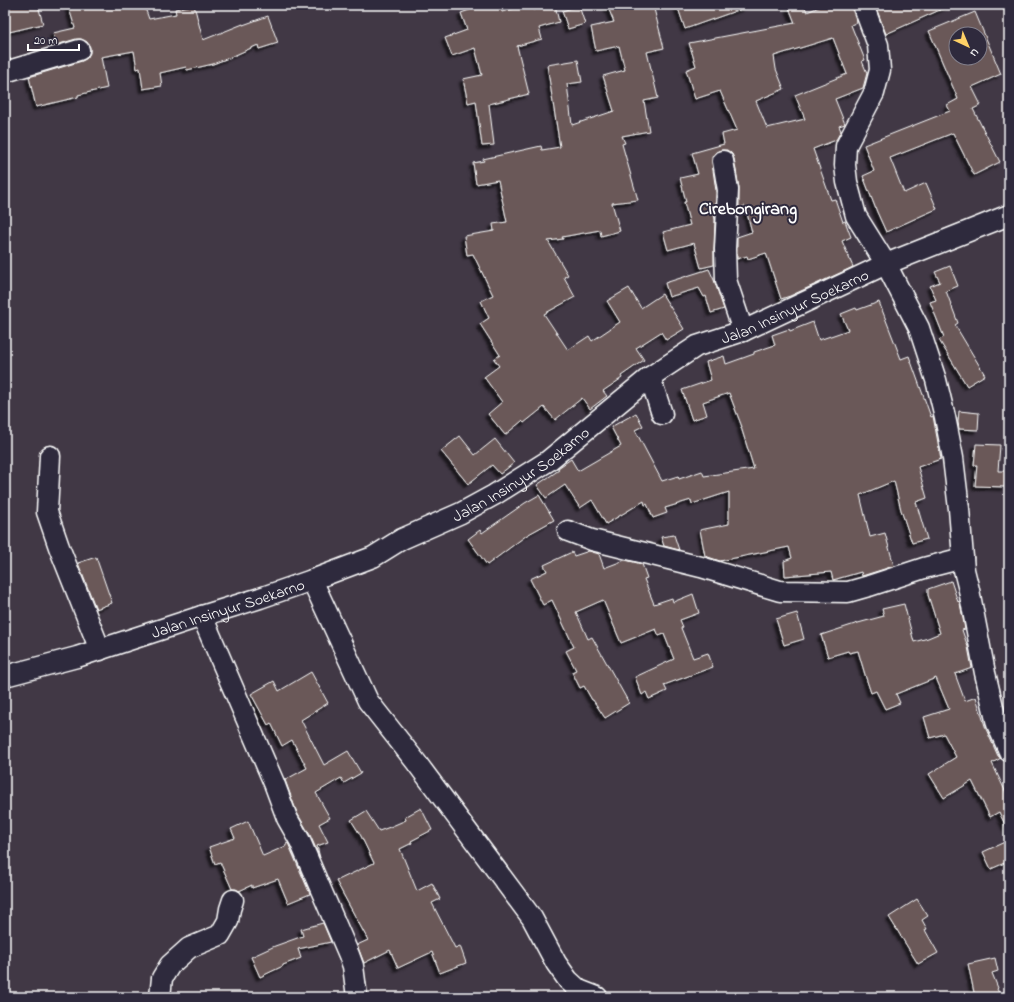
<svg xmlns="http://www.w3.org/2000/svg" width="1014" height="1002" viewBox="0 0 1014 1002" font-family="'Indie Flower',sans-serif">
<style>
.building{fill:#6a5958;stroke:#fff;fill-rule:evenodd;filter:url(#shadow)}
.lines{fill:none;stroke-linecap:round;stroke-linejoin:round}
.minor-casing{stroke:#fff;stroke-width:23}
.minor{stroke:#2f2a3d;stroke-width:20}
.labels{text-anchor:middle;stroke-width:4;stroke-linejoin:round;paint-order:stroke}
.street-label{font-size:16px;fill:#fff;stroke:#2f2a3d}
.quarter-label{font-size:18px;font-weight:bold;fill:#fff;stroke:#2f2a3d}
</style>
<defs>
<filter id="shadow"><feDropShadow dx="-3.5" dy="3.5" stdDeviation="1" flood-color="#0009"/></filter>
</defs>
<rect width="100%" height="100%" fill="#413845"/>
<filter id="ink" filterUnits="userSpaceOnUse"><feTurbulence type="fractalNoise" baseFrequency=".025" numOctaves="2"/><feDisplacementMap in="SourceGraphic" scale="8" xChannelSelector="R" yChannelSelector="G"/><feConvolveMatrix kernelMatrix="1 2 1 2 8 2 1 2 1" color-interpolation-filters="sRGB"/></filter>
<g filter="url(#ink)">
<path class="building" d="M 5,5 L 38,5 L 43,24 L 5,33 Z
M 68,5 L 144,5 L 149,19 L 176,14 L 175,9 L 194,5 L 203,40 L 243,24 L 243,25 L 268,16 L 278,43 L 259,49 L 258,45 L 231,57 L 213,64 L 187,70 L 186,67 L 160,73 L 162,86 L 143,89 L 140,68 L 137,69 L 134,51 L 101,57 L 107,88 L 78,95 L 78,97 L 36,107 L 29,77 L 82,61 L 87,58 L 90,53 L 90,47 L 87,42 L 81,39 L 76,39 L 56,45 L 53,33 L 75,28 Z
M 483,5 L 500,5 L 502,12 L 526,5 L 533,5 L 534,10 L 551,5 L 555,5 L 559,22 L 539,28 L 542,39 L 517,46 L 529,94 L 489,104 L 494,145 L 482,146 L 476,101 L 468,103 L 463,79 L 482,75 L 475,48 L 452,56 L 445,38 L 467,30 L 461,13 Z
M 607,5 L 653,5 L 664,48 L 647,52 L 658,98 L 644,101 L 649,131 L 622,136 L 625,143 L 622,144 L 638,200 L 612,203 L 620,231 L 601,236 L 600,230 L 562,237 L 563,239 L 548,241 L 568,275 L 564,277 L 575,297 L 544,314 L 568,350 L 589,336 L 592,341 L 620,322 L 607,301 L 629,288 L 641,308 L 662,294 L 684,329 L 666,340 L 661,332 L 636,348 L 644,360 L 621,376 L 622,378 L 603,391 L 607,396 L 590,409 L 582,398 L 555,420 L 544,407 L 524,423 L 522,421 L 505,435 L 488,414 L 502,402 L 484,377 L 499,366 L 494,359 L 500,355 L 480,324 L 489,318 L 481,301 L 493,295 L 473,254 L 467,255 L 464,236 L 494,231 L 493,224 L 507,222 L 498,180 L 476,184 L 473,163 L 484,161 L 483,159 L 541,146 L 542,150 L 560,147 L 547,65 L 578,60 L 582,82 L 567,84 L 572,125 L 614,111 L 603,76 L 625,70 L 619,46 L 596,51 L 591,27 L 614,22 Z
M 677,5 L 746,5 L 747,7 L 685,29 Z
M 788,5 L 804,5 L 807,12 L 824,5 L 852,5 L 852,9 L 857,22 L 851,25 L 865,60 L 862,61 L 867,73 L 863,88 L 835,99 L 845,124 L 839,126 L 841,131 L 836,140 L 813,149 L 831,200 L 835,199 L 843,222 L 845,221 L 851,237 L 842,241 L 853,267 L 790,296 L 781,299 L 766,253 L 748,259 L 747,256 L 737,259 L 737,237 L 752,232 L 745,206 L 739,208 L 739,188 L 734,159 L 732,154 L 727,150 L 721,150 L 716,152 L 712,157 L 712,163 L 716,191 L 715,214 L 714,214 L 715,220 L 714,248 L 714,265 L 701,268 L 694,243 L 668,250 L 663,232 L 690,225 L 684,202 L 686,202 L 680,178 L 698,174 L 692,153 L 724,144 L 722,134 L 737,130 L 720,91 L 695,99 L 686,70 L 696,66 L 689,43 L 795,23 ZM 833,38 L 847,74 L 795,95 L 805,119 L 767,128 L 756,101 L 784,89 L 776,69 L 774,56 Z
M 875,5 L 951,5 L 886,34 Z
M 579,6 L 585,24 L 568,29 L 562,11 Z
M 975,12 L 1001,74 L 972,87 L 981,105 L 973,109 L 1000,162 L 974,175 L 953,133 L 890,158 L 904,193 L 926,183 L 937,209 L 923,215 L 886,232 L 877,212 L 863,176 L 874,171 L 864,145 L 950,111 L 947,105 L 958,99 L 929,31 ZM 956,34 L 980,34 L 980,58 L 956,58 Z
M 950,266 L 958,286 L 946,291 L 958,323 L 955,325 L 985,375 L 967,386 L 939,340 L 944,337 L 930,302 L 936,300 L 930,286 L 940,282 L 935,272 Z
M 709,269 L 714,280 L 724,309 L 711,313 L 706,296 L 704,297 L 699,288 L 669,297 L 665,283 Z
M 879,302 L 901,359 L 909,356 L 931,417 L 933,416 L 941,459 L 918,467 L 927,498 L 916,502 L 927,539 L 912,543 L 901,510 L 894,481 L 860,495 L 870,537 L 885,533 L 894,566 L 862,576 L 861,572 L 833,580 L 831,572 L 785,576 L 784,561 L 792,558 L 789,547 L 720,561 L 705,556 L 700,530 L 729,524 L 729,492 L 692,504 L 691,500 L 665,508 L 667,513 L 653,518 L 647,504 L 645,505 L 644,501 L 606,524 L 592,500 L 580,508 L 565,485 L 546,498 L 537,485 L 559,470 L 558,468 L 571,459 L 578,471 L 621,446 L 611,427 L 636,413 L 643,426 L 635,430 L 662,481 L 678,476 L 679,479 L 702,471 L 704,476 L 754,469 L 741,427 L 742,427 L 729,393 L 703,402 L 707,415 L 692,420 L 682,390 L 711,380 L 706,362 L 724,356 L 726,364 L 754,354 L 754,352 L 775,345 L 772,335 L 789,329 L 790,331 L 813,322 L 819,340 L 848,330 L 841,314 L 856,308 L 857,310 Z
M 959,411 L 979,413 L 978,430 L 959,429 L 958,422 Z
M 460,436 L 475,455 L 495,439 L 514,463 L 500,474 L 492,465 L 468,484 L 441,451 Z
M 976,444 L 1000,445 L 998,471 L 1006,471 L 1005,487 L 975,486 L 977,465 L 974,465 Z
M 539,495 L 554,520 L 527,535 L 487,565 L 468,539 L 480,530 L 482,533 L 525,503 Z
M 674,535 L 679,550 L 664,546 L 661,537 Z
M 589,551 L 599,554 L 604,568 L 625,560 L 642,564 L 647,578 L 644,579 L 654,604 L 672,598 L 673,602 L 693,594 L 699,613 L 680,620 L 683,627 L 681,628 L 693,658 L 708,653 L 713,667 L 664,685 L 667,691 L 649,699 L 646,692 L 642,695 L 635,677 L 674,659 L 664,634 L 659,636 L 656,629 L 621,643 L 603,600 L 576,612 L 588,639 L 592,637 L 629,703 L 605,718 L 593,700 L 592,700 L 584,686 L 580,688 L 572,672 L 576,670 L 566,651 L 574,647 L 552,600 L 543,605 L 530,579 L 547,571 L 544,565 L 572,552 L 574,556 Z
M 96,557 L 112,603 L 96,609 L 78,563 Z
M 951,581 L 958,602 L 959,601 L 960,603 L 965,629 L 962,630 L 968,647 L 972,668 L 955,674 L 965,701 L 976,697 L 986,729 L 998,756 L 1001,758 L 992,763 L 1009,799 L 1009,833 L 999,812 L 990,817 L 972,781 L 944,798 L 929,774 L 956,757 L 944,734 L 930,738 L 924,717 L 949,709 L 936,678 L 896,694 L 900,703 L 885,709 L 876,691 L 871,693 L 866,678 L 858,651 L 849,653 L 848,651 L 828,657 L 821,635 L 858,623 L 884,616 L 882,609 L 904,604 L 914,642 L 928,638 L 940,633 L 928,595 L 928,589 Z
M 797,613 L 804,639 L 784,645 L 776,619 Z
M 311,672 L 328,703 L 301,720 L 324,765 L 348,751 L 361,773 L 344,783 L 341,778 L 316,793 L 330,818 L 319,824 L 328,842 L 317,846 L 320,858 L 310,835 L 297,813 L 285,780 L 307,768 L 292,740 L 282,746 L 271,723 L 268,725 L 251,694 L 274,681 L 279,691 Z
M 421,808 L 432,830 L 411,841 L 412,843 L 400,849 L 417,891 L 432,883 L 440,899 L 432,903 L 455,948 L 460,946 L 466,963 L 440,973 L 432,952 L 398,968 L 390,950 L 364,963 L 357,945 L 368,940 L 336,881 L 374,863 L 361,836 L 351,820 L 366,811 L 379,831 L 390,827 L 406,820 L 405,817 Z
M 248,821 L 263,856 L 286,846 L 286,844 L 288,843 L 310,894 L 288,903 L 278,879 L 252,888 L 252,885 L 239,891 L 236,889 L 232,889 L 220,862 L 215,864 L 209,847 L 235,838 L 231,829 Z
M 1009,840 L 1009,861 L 991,869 L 983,852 Z
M 917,899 L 928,916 L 922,920 L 927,929 L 925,930 L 938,953 L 918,964 L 889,917 Z
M 323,923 L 331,942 L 298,949 L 301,958 L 283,965 L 283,966 L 260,977 L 251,957 L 275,946 L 303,936 L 301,929 Z
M 995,958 L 998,971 L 992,973 L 998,988 L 997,989 L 1001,997 L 975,997 L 968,964 Z"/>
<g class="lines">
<defs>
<g id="minor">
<path d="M 863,5 L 878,45 L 880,70 L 874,93 L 846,146 L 845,165 L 847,182 L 856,216 L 886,264 L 919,328 L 936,380 L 945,417 L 953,458 L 959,509 L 964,570 L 969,590 L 985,673 L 997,724 L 1009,751"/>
<path d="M 5,72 L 79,50"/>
<path d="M 723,161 L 728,190 L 725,249 L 726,280 L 743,331"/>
<path d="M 650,377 L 662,414"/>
<path d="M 50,456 L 47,512 L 59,547 L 100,650"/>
<path d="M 568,531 L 592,540 L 701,567 L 780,591 L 848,592 L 869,586 L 924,568 L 963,558"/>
<path d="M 312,580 L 368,701 L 416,762 L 532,918 L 556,963 L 568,980 L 579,990 L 597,997"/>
<path d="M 202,616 L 274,783 L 287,818 L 300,841 L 349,955 L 353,966 L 357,997"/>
<path id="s1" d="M 5,676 L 77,657 L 202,616 L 260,598 L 312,580 L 373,557 L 402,539 L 461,513 L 494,495 L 548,461 L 650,377 L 697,346 L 743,331 L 886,264 L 1009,215"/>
<path d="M 160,997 L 162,978 L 170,965 L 189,948 L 220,935 L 228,921 L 230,909 L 233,900"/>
</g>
</defs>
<use href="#minor" class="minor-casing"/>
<use href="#minor" class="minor"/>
</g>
</g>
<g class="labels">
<g class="street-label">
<text dy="6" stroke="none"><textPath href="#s1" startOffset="881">Jalan Insinyur Soekarno</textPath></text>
<text dy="6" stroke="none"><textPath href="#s1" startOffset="557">Jalan Insinyur Soekarno</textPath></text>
<text dy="6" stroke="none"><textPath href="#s1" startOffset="233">Jalan Insinyur Soekarno</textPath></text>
</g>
<g class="quarter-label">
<text x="748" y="214">Cirebongirang</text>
</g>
</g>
<rect width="1014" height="1002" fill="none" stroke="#2f2a3d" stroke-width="20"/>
<rect x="10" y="10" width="994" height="982" fill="none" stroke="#fff" stroke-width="1.5" filter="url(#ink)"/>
<g transform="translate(968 46) rotate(136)"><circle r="19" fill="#2f2a3d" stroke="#827f8b"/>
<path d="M0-3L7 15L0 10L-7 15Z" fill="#ffd166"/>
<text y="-6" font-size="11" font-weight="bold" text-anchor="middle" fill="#ffffff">U</text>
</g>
<path d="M28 44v6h51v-6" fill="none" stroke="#ffffff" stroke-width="2"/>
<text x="34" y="44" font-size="12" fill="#ffffff" stroke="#2f2a3d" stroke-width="3" paint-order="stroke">20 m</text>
</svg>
